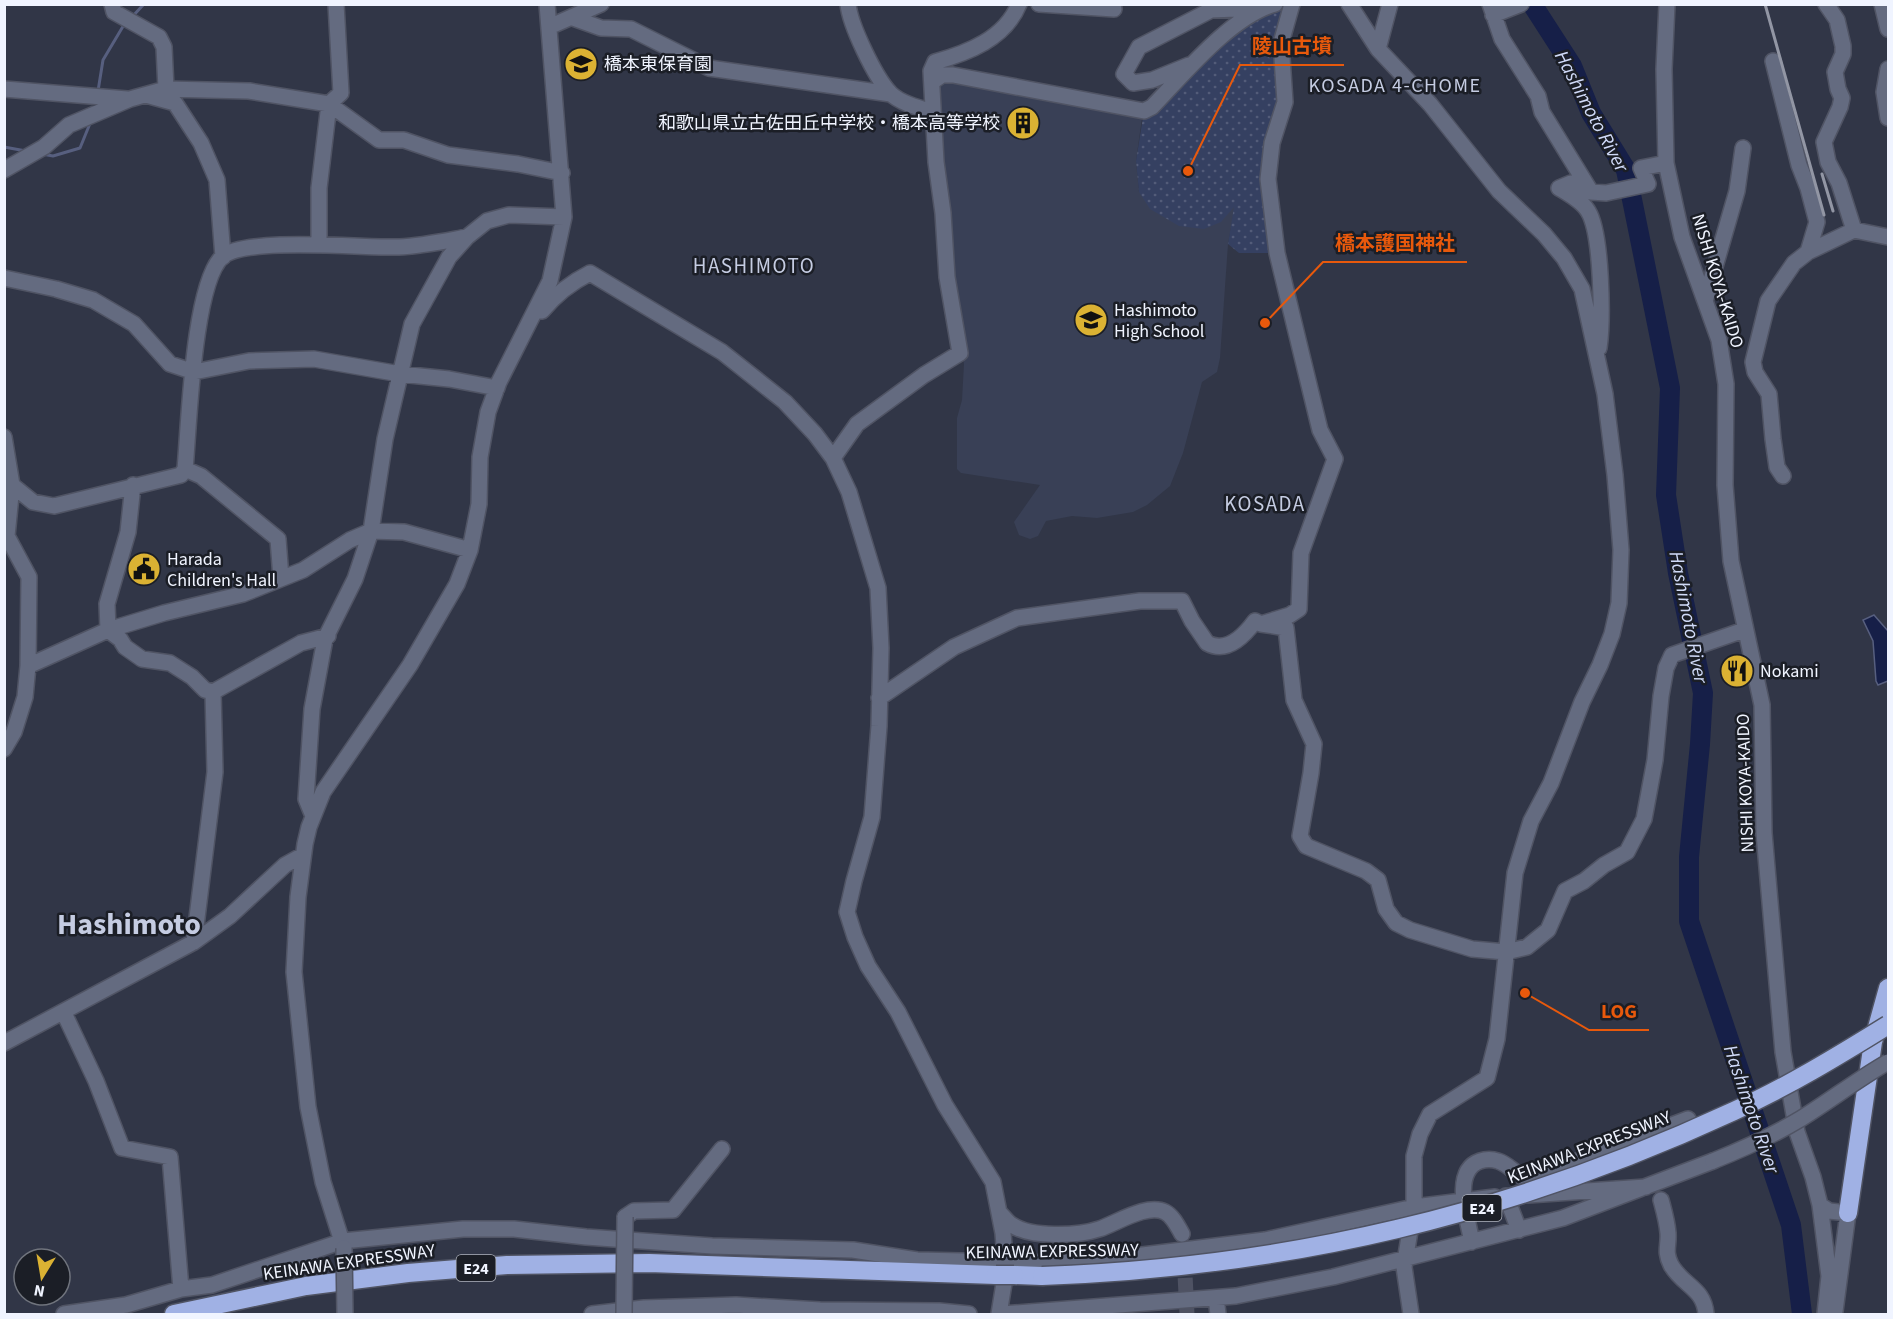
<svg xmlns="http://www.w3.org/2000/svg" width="1893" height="1319" viewBox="0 0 1893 1319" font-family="'Source Sans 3','Noto Sans JP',sans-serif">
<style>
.built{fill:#394056}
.green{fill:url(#green-dots)}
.water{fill:#161f48;stroke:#575f7f;stroke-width:1.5}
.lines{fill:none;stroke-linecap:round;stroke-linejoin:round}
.stream{stroke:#575f7f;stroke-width:3}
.river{stroke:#161f48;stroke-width:20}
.minor-tunnel{stroke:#4e5263;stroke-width:15;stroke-dasharray:15 8;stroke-linecap:butt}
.minor-casing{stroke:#505464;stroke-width:18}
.highway-casing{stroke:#505464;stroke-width:21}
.minor{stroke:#646b80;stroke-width:15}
.highway{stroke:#a0b1e4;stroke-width:18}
.rail{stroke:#9296a4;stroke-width:3}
.minor-bridge-casing{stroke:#505464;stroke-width:18;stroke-linecap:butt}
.highway-bridge-casing{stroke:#505464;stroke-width:21;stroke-linecap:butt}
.minor-bridge{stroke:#646b80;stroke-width:15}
.highway-bridge{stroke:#a0b1e4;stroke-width:18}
.labels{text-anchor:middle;stroke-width:5;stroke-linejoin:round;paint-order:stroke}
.shield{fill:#1b1e26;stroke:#b0b4be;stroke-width:1.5}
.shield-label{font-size:16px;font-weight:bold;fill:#f0f4ff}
.poi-label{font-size:18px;fill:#f0f4ff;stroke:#1b1e26;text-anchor:start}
.street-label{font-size:18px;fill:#f0f4ff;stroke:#1b1e26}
.neighbourhood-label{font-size:20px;letter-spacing:1.5px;fill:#c5cce2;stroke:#1b1e26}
.water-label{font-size:20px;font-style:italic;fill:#d0daf8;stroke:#1b1e26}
.quarter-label{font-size:21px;letter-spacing:1.5px;fill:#c5cce2;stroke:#1b1e26}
.town-label{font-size:30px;font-weight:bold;fill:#c5cce2;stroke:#1b1e26}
.leader{fill:none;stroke:#e8590c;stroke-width:2}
.callout-dot{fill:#e8590c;stroke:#1b1e26;stroke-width:2}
.callout-label{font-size:20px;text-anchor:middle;font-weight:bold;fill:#e8590c;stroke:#1b1e26;stroke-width:5;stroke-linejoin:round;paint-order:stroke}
</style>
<defs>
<pattern id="green-dots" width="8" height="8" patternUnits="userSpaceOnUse" patternTransform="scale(1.5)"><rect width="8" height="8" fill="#354061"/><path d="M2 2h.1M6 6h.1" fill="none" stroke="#535c79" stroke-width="1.8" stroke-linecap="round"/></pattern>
</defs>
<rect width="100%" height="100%" fill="#313647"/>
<path class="built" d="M 945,78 L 1142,118 L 1136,161 L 1139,192 L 1235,206 L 1228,244 L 1220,358 L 1217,372 L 1202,382 L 1183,453 L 1170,486 L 1147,505 L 1133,512 L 1097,518 L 1072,516 L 1046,521 L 1038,536 L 1030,539 L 1019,535 L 1014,522 L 1040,485 L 961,473 L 957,469 L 957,418 L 962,400 L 964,364 L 955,303 L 942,160 L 938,81 Z"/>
<path class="green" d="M 1275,5 L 1292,5 L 1282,38 L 1285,102 L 1272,143 L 1277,253 L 1239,253 L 1228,244 L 1234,207 L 1221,222 L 1204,229 L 1179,226 L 1150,209 L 1139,192 L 1136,161 L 1144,111 L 1217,41 Z"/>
<path class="water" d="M 1874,615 L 1888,631 L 1888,681 L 1878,685 L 1876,681 L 1873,641 L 1863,620 Z"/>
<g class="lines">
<path class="stream" d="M 132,17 L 144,4
M 98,91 L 103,60 L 125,23
M 4,147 L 26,151
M 42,154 L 53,156 L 80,148 L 91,121"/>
<path class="river" d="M 1532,4 L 1572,66 L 1591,113 L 1626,170 L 1639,234 L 1670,388 L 1666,495 L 1678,573 L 1703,693 L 1700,744 L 1689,857 L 1689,921 L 1791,1225 L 1802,1314"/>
<path class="minor-tunnel" d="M 1184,1255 L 1187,1314"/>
<defs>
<path id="minor" d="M 848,4 C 850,25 875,77 890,93 C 900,103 919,108 933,112
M 1039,4 L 1114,9
M 1292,4 L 1281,43 L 1285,102 L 1272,143 L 1268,179 L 1277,253 L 1301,352 L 1320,430 L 1335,459 L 1301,553 L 1299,609 L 1290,615 L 1261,624 L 1286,628 L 1294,700 L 1314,744 L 1311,773 L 1300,836 L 1306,846 L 1366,871 L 1378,880 L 1386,909 L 1396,923 L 1410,930 L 1472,949 L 1506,952 L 1527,947 L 1548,930 L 1565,891 L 1584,881 L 1604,865 L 1627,852 L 1644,819 L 1655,760 L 1661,696 L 1666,668 L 1672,655 L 1744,630
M 1349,4 L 1378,49
M 1390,4 L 1378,49 L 1430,104 L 1499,191 L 1544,234 L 1564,258 L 1582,289 L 1605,394 L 1615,475 L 1621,550 L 1619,603 L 1612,634 L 1600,665 L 1582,702 L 1551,783 L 1531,821 L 1515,873 L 1497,1039 L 1487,1078 L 1430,1114 L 1420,1134 L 1414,1156 L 1414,1207 L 1404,1267 L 1411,1314
M 1490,4 L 1502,39 L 1538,96 L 1542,112 L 1591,192 L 1606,193 L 1648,184 L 1641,168 L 1666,163
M 1667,4 L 1664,69 L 1666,163 L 1682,237 L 1719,340 L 1726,384 L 1725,485 L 1731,561 L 1762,705 L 1764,833 L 1783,1052 L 1797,1132 L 1813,1177 L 1820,1205 L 1829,1276 L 1825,1314
M 1826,4 L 1837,20 L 1843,46 L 1843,54 L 1835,72 L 1838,89 L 1842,98 L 1840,107 L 1824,142 L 1828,162 L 1839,183 L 1854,230 L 1888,237
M 1882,4 L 1888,29
M 1493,15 L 1521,4
M 573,18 L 601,28 L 631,29 L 709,68 L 891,94
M 549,27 L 601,4
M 1773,61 L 1799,165 L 1808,188 L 1817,222 L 1808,252 L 1854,230
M 1189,65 L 1152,80 L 1133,83 L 1124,74 L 1139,47 L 1211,10 L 1261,8
M 1888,69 L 1884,92 L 1888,118
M 932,82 L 942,75 L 953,75 L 1144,111 L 1152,107 C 1184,74 1231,16 1275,4
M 4,89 L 127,99
M 166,89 L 249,91 L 329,104 L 379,140 L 404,140 L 448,155 L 518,164 L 562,173
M 146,95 L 175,103 L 201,143 L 217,180 L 223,257
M 4,170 L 44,147 L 69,125 L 130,99 L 166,89 L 164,47 L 159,37 L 114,12 L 112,4
M 1591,192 L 1571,183 L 1559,188 C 1569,194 1582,201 1588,211 C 1602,233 1603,320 1599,348
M 319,245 L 319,188 L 329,104 L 341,93 L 336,4
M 4,278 L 56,289 L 93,300 L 134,324 L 170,364 L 194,372 L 249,361 L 314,359 L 400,374 L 449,379 L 497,388
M 1705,301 L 1737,191 L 1743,148
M 542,311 C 556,294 570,283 590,273 L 722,352 L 785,402 L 815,434 L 833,458 L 849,492 L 878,588 L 881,648 L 879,726 L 872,817 L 854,881 L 847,912 L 855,937 L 868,966 L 898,1012 L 945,1105 L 993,1182 L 1003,1233 L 1006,1271 L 999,1314
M 4,437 L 12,485 L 7,536 L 29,577 L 28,666 L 25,697 L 14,732 L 4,749
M 833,458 L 857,424 L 924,375 L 960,353 L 947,277 L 943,213 L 936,162 L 931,71 L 935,62 C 967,53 1005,39 1019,4
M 185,469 L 201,476 L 278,539 L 281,578
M 1783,476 L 1777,467 L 1773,439 L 1769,394 L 1755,372 L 1753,362 L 1768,301 L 1794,263 L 1808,252
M 12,485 L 33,502 L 54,506 L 181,475 L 185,469 C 189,427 193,282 223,256 C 246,237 365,248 399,247 C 422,246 445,241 467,237
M 108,630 L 120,639 L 125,647 L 142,659 L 170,663 L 192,677 L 205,690 L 213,692 L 301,643 L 328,636
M 108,630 L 107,604 L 128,532 L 133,485
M 28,666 L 108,630 L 164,613 L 243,594 L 303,570 L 350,540 L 371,531 L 404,532 L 470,550
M 879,698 L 954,647 L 1017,618 L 1140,601 L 1182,601 L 1192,621 L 1207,643 C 1227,654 1244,636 1255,621 L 1261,624
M 313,816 L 306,799 L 312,709 L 325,639 L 355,579 L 371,531 L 385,439 L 412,324 L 449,257 L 467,237 L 487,221 L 509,215 L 564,217
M 194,942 L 215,772 L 213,692
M 64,1013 L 96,1081 L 122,1148 L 170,1157 L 181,1289
M 4,1043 L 194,942 L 230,916 L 285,865 L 303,855
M 1528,1195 L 1646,1187
M 1506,1196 L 1519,1230
M 1661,1200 C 1664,1211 1667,1221 1668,1233 C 1669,1246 1664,1251 1671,1265 C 1683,1286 1704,1288 1706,1314
M 1820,1205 L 1829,1211 L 1848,1213 L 1835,1311
M 999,1212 C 1003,1216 1007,1222 1012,1225 C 1031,1238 1078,1236 1099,1229 C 1117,1223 1147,1203 1165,1212 C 1173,1216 1178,1227 1182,1234
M 625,1217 L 634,1211 L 673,1210 L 722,1149
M 1472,1242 C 1468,1220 1451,1171 1480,1161 C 1486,1159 1492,1159 1498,1161 C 1511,1165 1516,1177 1530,1179 L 1688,1119
M 344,1248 L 323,1182 L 308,1107 L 294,972 L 298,897 L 305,844 L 309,827 L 323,792 L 410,665 L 457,584 L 470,550 L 479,504 L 480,457 L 488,412 L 499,382 L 550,281 L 564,217 L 547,4
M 1216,1298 L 1218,1314
M 64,1314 L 126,1305 L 181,1289 L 212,1285 L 343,1241 L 463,1229 L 514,1229 L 586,1237 L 712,1246 L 853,1250 L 917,1260 L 1057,1263 L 1118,1258 L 1265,1240 L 1414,1207 L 1495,1197
M 592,1314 L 644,1308 L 736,1305 L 820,1310 L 939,1311 L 969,1314
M 1002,1314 L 1236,1296 L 1333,1277 L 1563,1218 L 1713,1161"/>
<path id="highway" d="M 1848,1213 L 1873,1042 L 1888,988
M 1014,1275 L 1042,1276
M 174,1314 L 306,1286 L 408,1273 L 507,1265 L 649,1263 L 996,1275"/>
</defs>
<use href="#minor" class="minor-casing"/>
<use href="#highway" class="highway-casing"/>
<use href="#minor" class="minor"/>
<use href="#highway" class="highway"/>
<path class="rail" d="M 1765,4 L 1824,215
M 1822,174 L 1833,211"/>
<defs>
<path id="minor-bridge" d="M 1713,1161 C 1743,1149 1774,1135 1802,1118 C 1831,1100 1858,1079 1888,1062
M 344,1248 L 345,1314
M 624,1314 L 625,1217"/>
<path id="highway-bridge" d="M 996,1275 L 1014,1275
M 1042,1276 C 1289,1267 1510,1215 1734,1111 C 1787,1087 1838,1056 1888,1025"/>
</defs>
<use href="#minor-bridge" class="minor-bridge-casing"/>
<use href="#highway-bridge" class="highway-bridge-casing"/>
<use href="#minor-bridge" class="minor-bridge"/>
<use href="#highway-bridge" class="highway-bridge"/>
</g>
<defs>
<symbol id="school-disc" viewBox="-11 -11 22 22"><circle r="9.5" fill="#dbb233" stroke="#1b1e26"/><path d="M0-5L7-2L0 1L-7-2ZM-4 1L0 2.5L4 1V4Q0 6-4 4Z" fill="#111"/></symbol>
<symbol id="building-disc" viewBox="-11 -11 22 22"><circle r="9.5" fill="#dbb233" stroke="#1b1e26"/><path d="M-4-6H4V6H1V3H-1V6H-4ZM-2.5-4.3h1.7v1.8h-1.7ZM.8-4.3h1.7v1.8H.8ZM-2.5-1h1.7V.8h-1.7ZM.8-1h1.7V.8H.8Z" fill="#111"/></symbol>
<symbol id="civic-disc" viewBox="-11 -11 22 22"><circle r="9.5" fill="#dbb233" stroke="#1b1e26"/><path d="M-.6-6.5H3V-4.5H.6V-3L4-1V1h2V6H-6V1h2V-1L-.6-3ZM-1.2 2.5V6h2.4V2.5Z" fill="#111"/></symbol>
<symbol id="restaurant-disc" viewBox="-11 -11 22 22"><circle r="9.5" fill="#dbb233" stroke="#1b1e26"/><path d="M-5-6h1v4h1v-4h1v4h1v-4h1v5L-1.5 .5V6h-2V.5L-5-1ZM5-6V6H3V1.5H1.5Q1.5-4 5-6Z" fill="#111"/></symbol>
</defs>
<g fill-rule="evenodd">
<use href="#school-disc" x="562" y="45" width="38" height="38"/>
<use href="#building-disc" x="1004" y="104" width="38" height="38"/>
<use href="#school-disc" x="1072" y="301" width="38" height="38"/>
<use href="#civic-disc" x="125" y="550" width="38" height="38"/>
<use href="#restaurant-disc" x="1718" y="652" width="38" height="38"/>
</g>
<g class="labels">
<g class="shield">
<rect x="1462.5" y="1195" width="39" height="26" rx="4.5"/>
<rect x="456.5" y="1255" width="39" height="26" rx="4.5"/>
</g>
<g class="shield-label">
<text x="1482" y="1214">E24</text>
<text x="476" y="1274">E24</text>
</g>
<g class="poi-label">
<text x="604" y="70">橋本東保育園</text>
<text x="1000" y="129" text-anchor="end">和歌山県立古佐田丘中学校・橋本高等学校</text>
<text x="1114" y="316">Hashimoto<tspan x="1114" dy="21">High School</tspan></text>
<text x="167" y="565">Harada<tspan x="167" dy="21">Children's Hall</tspan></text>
<text x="1760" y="677">Nokami</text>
</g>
<g class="street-label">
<text transform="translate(1718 281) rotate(73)" y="6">NISHI KOYA-KAIDO</text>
<text transform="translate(1745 783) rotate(-92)" y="6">NISHI KOYA-KAIDO</text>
<text transform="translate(1589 1147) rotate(-21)" y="6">KEINAWA EXPRESSWAY</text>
<text transform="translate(1052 1251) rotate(-1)" y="6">KEINAWA EXPRESSWAY</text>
<text transform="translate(349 1262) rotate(-8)" y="6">KEINAWA EXPRESSWAY</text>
</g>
<g class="neighbourhood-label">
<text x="1395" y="92">KOSADA 4-CHOME</text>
</g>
<g class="water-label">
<text transform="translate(1592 111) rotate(62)" y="7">Hashimoto River</text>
<text transform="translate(1689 617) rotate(79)" y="7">Hashimoto River</text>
<text transform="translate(1752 1109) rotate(71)" y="7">Hashimoto River</text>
</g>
<g class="quarter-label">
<text x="754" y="273">HASHIMOTO</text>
<text x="1265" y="511">KOSADA</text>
</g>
<g class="town-label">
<text x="129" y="934">Hashimoto</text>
</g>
</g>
<path class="leader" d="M1188 171L1240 65H1344M1265 323L1323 262H1467M1525 993L1589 1030H1649"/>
<g class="callout-dot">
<circle cx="1188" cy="171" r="6"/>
<circle cx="1265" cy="323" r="6"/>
<circle cx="1525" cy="993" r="6"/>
</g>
<g class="callout-label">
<text x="1292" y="53">陵山古墳</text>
<text x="1395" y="250">橋本護国神社</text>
<text x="1619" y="1018">LOG</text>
</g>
<rect width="1893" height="1319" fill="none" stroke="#f0f4ff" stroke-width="12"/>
<g transform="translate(42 1277) rotate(191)"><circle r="28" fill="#1b1e26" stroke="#70747d" stroke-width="1.5"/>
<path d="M0-4.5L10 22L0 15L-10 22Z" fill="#dbb233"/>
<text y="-9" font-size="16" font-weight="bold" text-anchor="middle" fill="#f0f4ff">N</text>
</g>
</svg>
